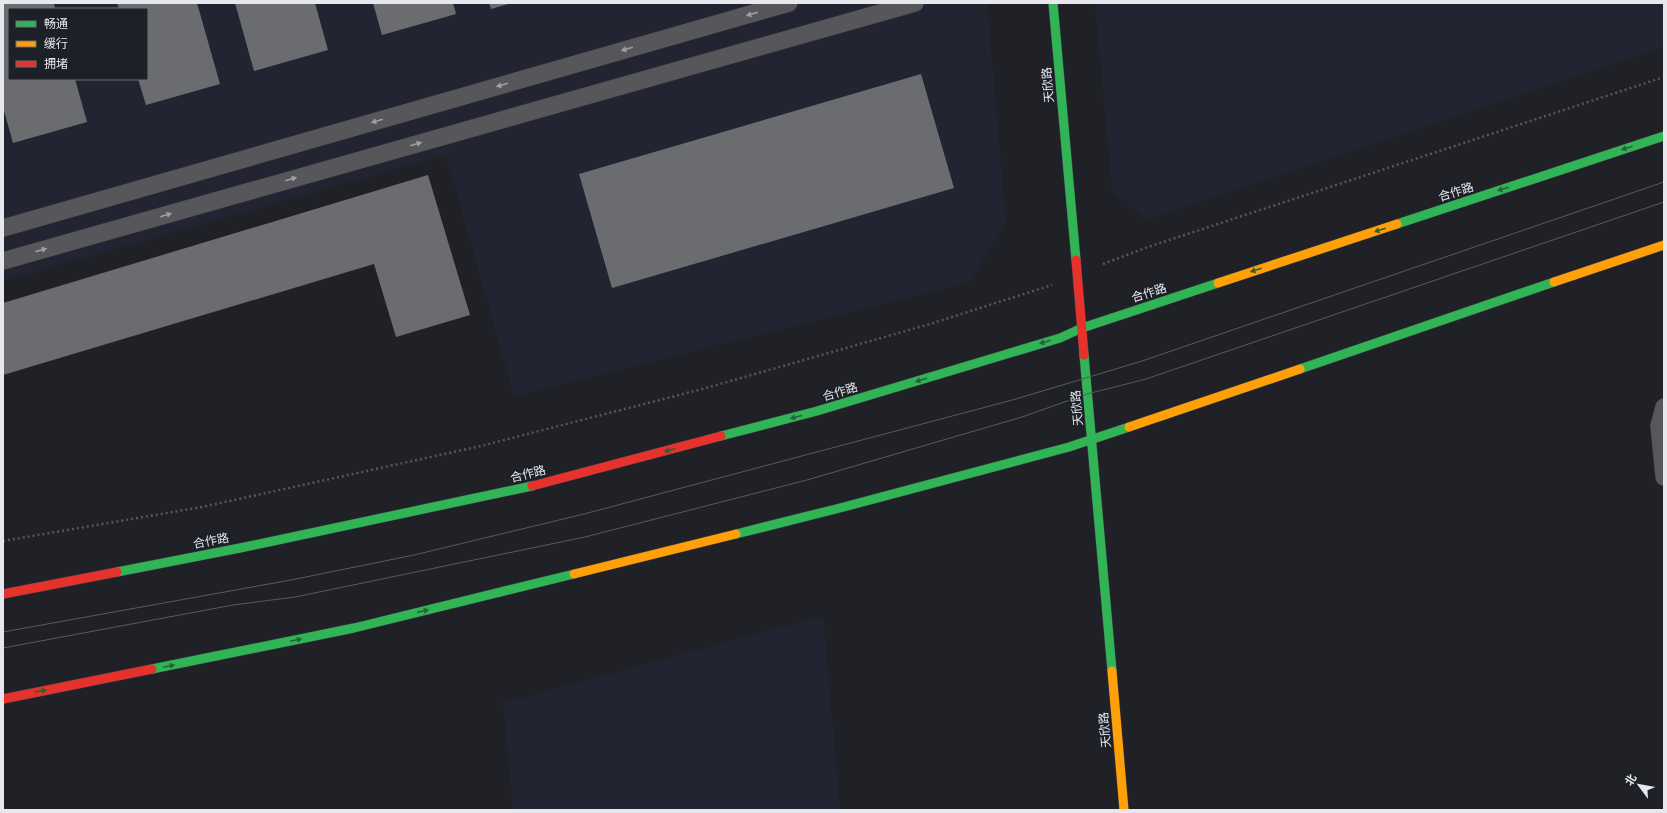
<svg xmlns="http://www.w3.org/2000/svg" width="1667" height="813" viewBox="0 0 1667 813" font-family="Lora,'Noto Sans SC',serif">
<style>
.built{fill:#222531;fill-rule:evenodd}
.building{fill:#6b6c70}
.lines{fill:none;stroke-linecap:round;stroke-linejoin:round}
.lane-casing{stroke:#3a3b3f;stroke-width:18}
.fast-casing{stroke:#3a3b3f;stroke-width:10}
.slow-casing{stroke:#3a3b3f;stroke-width:10}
.jam-casing{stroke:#3a3b3f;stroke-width:10}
.path{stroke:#56575a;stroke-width:2.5;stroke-dasharray:2 3;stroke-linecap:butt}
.lane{stroke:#57575b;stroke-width:17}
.fast{stroke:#30b455;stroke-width:9}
.slow{stroke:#ff9f0a;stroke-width:9}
.jam{stroke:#e5322d;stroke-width:9}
.tram{stroke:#595a5d;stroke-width:1}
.oneway{fill:#9fa0a4}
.oneway2{fill:#26633c}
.labels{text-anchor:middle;stroke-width:4;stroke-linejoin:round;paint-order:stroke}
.street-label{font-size:12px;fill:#e7e8ee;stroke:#1e2028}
</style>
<rect width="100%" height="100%" fill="#202126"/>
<path class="built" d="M 3,3 L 987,3 L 1006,223 L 969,282 L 514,396 L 446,155 L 3,281 ZM 9,9 L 147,9 L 147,79 L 9,79 Z
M 1095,3 L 1664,3 L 1664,46 L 1146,220 L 1112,190 Z
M 823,616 L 840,810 L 513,810 L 503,703 Z"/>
<path class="building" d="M 3,3 L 54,3 L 55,9 L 9,9 L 9,79 L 75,79 L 87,122 L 13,143 L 3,107 Z
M 117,3 L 197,3 L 220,84 L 146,105 L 138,79 L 147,79 L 147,9 L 119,9 Z
M 235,3 L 315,3 L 328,50 L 254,71 Z
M 373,3 L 453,3 L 456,14 L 382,35 Z
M 489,3 L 512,3 L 491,9 Z
M 921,74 L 954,188 L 612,288 L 579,174 Z
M 428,175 L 470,315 L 396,337 L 374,264 L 3,375 L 3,303 Z"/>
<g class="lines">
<defs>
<path id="lane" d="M 3,228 L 789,3
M 3,261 L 915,3
M 1664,407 L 1659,426 L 1664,477"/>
<path id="fast" d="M 1053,3 L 1076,260
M 1397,224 L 1664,136
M 1084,355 L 1112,671
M 1300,369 L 1554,282
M 721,436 L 817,411 L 1060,338 L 1082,328 L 1218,283
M 736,534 L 836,509 L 1069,447 L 1129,427
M 117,572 L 240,548 L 532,486
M 152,669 L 354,628 L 574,574"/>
<path id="slow" d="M 1554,282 L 1664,245
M 1218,283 L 1397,224
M 1129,427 L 1300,369
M 574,574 L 736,534
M 1112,671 L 1124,810"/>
<path id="jam" d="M 1076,260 L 1084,355
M 532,486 L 721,436
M 3,594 L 117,572
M 3,699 L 152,669"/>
</defs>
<use href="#lane" class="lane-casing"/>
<use href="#fast" class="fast-casing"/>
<use href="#slow" class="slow-casing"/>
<use href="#jam" class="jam-casing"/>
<path class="path" d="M 1103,264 L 1148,247 L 1664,77
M 3,541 L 202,507 L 481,446 L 706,388 L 930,324 L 1052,285"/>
<use href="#lane" class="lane"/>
<use href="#fast" class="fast"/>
<use href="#slow" class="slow"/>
<use href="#jam" class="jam"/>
<path class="tram" d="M 3,632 L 291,580 L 414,555 L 584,514 L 1016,399 L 1142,361 L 1664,182
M 3,648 L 233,605 L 295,597 L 585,537 L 807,480 L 1022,417 L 1087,394 L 1146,379 L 1664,202"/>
</g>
<defs><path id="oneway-solid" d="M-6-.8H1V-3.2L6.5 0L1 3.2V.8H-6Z"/></defs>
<g class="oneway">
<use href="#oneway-solid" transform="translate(752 14) rotate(164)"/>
<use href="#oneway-solid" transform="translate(627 49) rotate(164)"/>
<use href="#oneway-solid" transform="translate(502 85) rotate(164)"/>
<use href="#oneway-solid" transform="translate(377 121) rotate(164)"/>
<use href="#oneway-solid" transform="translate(416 144) rotate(-16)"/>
<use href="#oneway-solid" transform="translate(291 179) rotate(-16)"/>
<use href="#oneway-solid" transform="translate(166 215) rotate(-16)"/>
<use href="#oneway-solid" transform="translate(41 250) rotate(-16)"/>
</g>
<g class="oneway2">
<use href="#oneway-solid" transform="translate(1627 148) rotate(162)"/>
<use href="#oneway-solid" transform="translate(1503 189) rotate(162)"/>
<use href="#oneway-solid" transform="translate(1380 230) rotate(162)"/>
<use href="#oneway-solid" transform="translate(1256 270) rotate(162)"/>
<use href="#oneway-solid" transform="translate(1045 342) rotate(163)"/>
<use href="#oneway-solid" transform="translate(921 380) rotate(163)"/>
<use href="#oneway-solid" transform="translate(796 417) rotate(165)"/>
<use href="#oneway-solid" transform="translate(670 450) rotate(165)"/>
<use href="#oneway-solid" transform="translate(423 611) rotate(-13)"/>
<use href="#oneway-solid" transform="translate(296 640) rotate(-12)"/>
<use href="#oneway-solid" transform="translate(169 666) rotate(-12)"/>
<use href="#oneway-solid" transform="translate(41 691) rotate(-11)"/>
</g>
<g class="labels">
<g class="street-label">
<text transform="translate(1048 85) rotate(-95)" y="4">天欣路</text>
<text transform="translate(1456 192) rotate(-18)" y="4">合作路</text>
<text transform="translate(1149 293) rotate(-18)" y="4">合作路</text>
<text transform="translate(840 392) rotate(-17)" y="4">合作路</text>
<text transform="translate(1077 408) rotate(-95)" y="4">天欣路</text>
<text transform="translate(528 474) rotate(-14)" y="4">合作路</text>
<text transform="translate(211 541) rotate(-11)" y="4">合作路</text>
<text transform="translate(1105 730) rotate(-95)" y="4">天欣路</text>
</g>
</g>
<rect width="1667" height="813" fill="none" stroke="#e7e8ee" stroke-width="8"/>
<rect x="8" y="8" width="140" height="72" fill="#1e2028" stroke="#6e7077"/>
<rect x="16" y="21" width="20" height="6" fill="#30b455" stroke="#6e7077"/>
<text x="44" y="28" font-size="12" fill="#e7e8ee">畅通</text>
<rect x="16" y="41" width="20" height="6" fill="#ff9f0a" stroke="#6e7077"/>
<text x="44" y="48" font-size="12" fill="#e7e8ee">缓行</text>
<rect x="16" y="61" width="20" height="6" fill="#e5322d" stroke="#6e7077"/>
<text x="44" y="68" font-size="12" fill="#e7e8ee">拥堵</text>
<g transform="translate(1639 785) rotate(302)" stroke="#1e2028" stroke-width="3" paint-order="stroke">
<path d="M0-3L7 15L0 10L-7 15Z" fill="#e7e8ee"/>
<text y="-6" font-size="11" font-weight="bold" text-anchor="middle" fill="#e7e8ee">北</text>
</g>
</svg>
